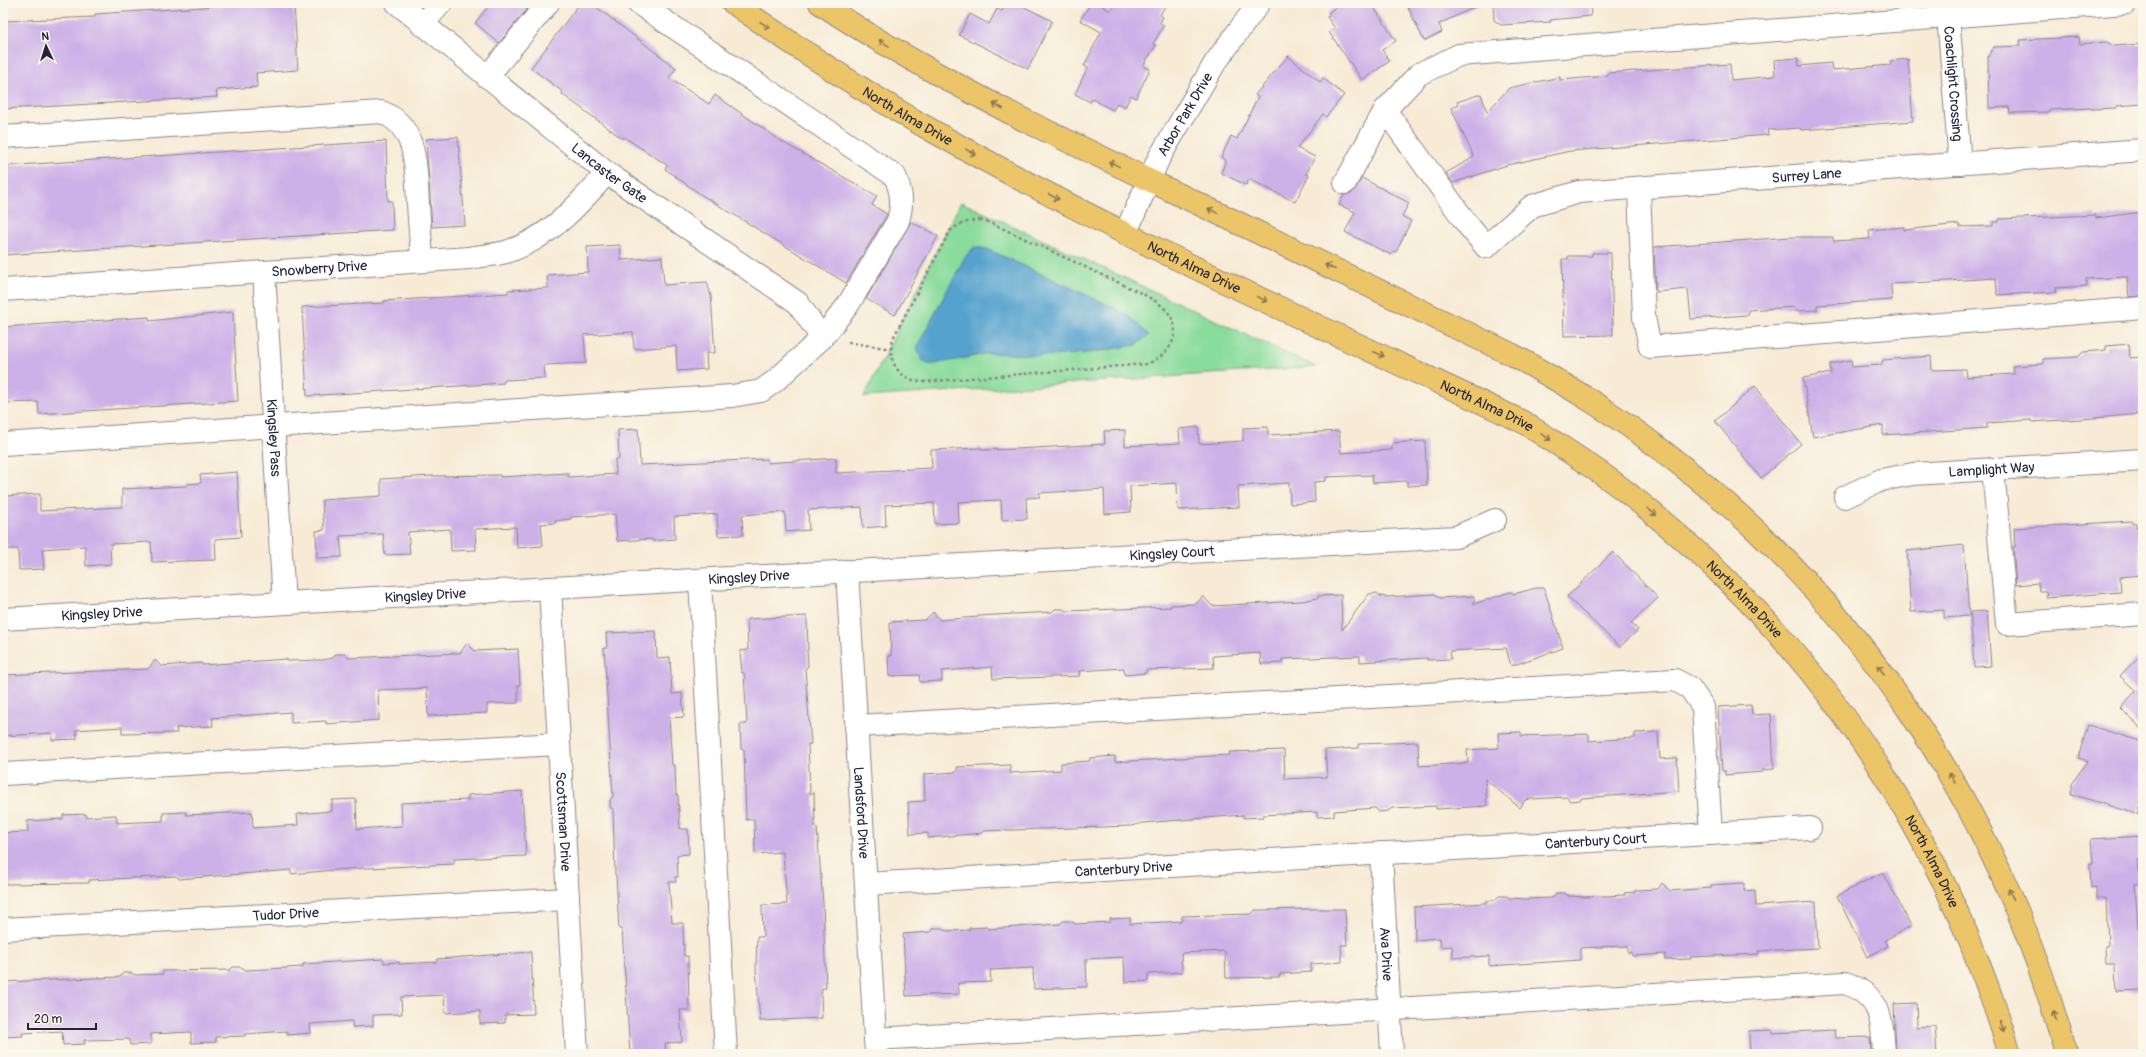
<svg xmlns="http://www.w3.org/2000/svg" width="2146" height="1057" viewBox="0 0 2146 1057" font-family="Pangolin,sans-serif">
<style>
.green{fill:#8adc9c;stroke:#567f6c}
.water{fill:#55a2ce;stroke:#3c6284}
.building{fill:#ccb0e8}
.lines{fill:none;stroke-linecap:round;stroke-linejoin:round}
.minor-casing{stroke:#8c8688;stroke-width:24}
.major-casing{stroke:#8c8688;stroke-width:24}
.path{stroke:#8c8688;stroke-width:2.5;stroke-dasharray:3 3;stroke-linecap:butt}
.minor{stroke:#fff;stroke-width:22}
.major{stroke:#edc569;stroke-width:22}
.oneway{stroke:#887452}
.labels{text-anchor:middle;stroke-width:3;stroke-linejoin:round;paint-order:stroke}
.street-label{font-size:14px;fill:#22223b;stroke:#fbf7ec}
</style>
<rect width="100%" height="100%" fill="#fbf7ec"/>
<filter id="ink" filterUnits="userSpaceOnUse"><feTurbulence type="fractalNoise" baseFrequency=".025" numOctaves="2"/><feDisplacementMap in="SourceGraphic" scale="8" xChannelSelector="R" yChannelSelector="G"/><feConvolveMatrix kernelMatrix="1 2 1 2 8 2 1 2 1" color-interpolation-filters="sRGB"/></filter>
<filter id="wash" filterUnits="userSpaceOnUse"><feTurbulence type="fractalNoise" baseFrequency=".012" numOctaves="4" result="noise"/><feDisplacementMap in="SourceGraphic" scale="16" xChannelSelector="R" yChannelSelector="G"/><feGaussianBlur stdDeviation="0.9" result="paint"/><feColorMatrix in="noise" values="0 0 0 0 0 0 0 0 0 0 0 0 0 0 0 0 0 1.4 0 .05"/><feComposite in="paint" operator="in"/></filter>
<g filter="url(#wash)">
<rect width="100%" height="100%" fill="#f7ebd6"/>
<path class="green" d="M 961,202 L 1316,367 L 864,397 Z"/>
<path class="water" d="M 974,247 L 987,249 L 1113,307 L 1131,318 L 1149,335 L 1136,345 L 1087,353 L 1051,356 L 990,353 L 935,364 L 927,364 L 921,359 L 917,347 L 965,257 Z"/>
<g id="blocks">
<path class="building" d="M 219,3 L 294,3 L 298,70 L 256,73 L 257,87 L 216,90 L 217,97 L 3,109 L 3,21 L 95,17 L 95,14 L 219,6 Z
M 491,3 L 532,3 L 499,43 L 475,23 Z
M 580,3 L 591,3 L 676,68 L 669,78 L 709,104 L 715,95 L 784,143 L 877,196 L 872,205 L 887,214 L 886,216 L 846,283 L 700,194 L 665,169 L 667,165 L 624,137 L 623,139 L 562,94 L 563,92 L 531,68 Z
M 1006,3 L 1017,3 L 1052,21 L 1028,69 L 959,35 L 970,14 L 989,24 L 997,9 L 1002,11 Z
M 1091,3 L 1098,3 L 1110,11 L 1115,3 L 1167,3 L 1160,15 L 1163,17 L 1160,23 L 1164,25 L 1153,44 L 1156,45 L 1143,66 L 1150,69 L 1136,98 L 1131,95 L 1125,107 L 1117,103 L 1113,110 L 1092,99 L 1090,102 L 1075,94 L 1088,67 L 1084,66 L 1101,32 L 1080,20 Z
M 1341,3 L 1371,3 L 1396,41 L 1382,50 L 1390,61 L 1362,80 L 1329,32 L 1335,28 L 1327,17 L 1330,15 L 1328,13 Z
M 1406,3 L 1483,3 L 1439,24 L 1442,32 L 1424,41 Z
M 1493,3 L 1590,3 L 1591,16 L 1550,20 L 1551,22 L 1501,25 L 1494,20 Z
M 2079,37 L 2080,44 L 2107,42 L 2114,46 L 2142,44 L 2143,104 L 2116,106 L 2117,108 L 2091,109 L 2091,108 L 2049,110 L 2049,112 L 2010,113 L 2009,107 L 1989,108 L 1988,56 L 1994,47 L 2020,46 L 2020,40 Z
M 1288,56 L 1320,82 L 1323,78 L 1344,95 L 1326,117 L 1323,114 L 1297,148 L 1315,157 L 1306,174 L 1309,175 L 1295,202 L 1249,179 L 1246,185 L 1221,173 L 1226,160 L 1221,158 L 1231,136 L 1237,139 L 1258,97 L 1255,95 Z
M 1798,58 L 1799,66 L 1831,63 L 1832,70 L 1891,65 L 1890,61 L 1908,59 L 1913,121 L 1801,130 L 1800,128 L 1767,130 L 1768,135 L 1570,151 L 1507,165 L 1453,183 L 1446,173 L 1474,157 L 1451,108 L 1458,105 L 1457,102 L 1481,94 L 1487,112 L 1509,88 L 1560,77 L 1560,80 L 1608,76 L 1608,73 L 1730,64 L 1731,80 L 1775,76 L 1774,60 Z
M 458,137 L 465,225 L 432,227 L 426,139 Z
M 386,141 L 388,201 L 392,201 L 393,230 L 3,255 L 3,166 Z
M 1362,178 L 1409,203 L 1402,216 L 1411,221 L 1396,252 L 1394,251 L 1391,255 L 1345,232 L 1355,212 L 1339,205 L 1344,195 L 1352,193 Z
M 2143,212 L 2143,296 L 2129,297 L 2127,277 L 2086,279 L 2087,286 L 2055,288 L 2056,292 L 1997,295 L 1996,278 L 1930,282 L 1891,284 L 1892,300 L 1817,305 L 1817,310 L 1795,311 L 1794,307 L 1748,310 L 1748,315 L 1691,319 L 1688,289 L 1656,292 L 1654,247 L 1790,237 L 1833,237 L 1833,241 L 1870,239 L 1869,230 L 1904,227 L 1904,230 L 1959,224 L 1959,227 L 1993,226 L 1993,222 L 1999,222 L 1999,219 L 2096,215 L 2096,218 Z
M 911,222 L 938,236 L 895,315 L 866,299 Z
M 620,245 L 621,260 L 662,257 L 664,285 L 707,282 L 711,296 L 715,353 L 706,353 L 707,369 L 677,371 L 676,346 L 634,349 L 633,332 L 584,335 L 586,363 L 544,365 L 545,378 L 504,380 L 504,383 L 307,396 L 302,307 L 384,303 L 384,301 L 508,293 L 508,290 L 548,288 L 547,275 L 588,272 L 587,247 Z
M 1592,253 L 1611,253 L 1613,335 L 1564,336 L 1562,259 L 1568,259 L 1568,256 L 1592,256 Z
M 233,312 L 238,401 L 39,414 L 38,402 L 3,403 L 3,327 L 149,317 L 149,321 Z
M 2129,344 L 2130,358 L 2143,357 L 2143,414 L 2082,419 L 2031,422 L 2031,420 L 1987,423 L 1987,428 L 1883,435 L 1883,425 L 1813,437 L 1803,378 L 1831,373 L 1830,364 L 1851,360 L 1852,367 L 1881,365 L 1883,360 L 1931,356 L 1932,370 L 1966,369 L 1967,377 L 2014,374 L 2013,366 L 2043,364 L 2043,359 L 2078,357 L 2083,352 L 2106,350 L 2106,346 Z
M 1755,386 L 1801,444 L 1761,478 L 1715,421 Z
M 1198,427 L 1199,444 L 1243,441 L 1243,428 L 1268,427 L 1268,435 L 1339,431 L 1341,453 L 1392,450 L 1392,443 L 1425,441 L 1427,485 L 1407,486 L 1407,481 L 1373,483 L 1372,475 L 1326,477 L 1326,481 L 1314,482 L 1315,502 L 1290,504 L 1289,483 L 1238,486 L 1239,507 L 1178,510 L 1177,483 L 1130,486 L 1131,512 L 1105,514 L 1104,489 L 1039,493 L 1040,497 L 1026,498 L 1027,519 L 1002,520 L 1001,500 L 958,502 L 959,523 L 935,524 L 934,503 L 885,505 L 886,526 L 863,528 L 862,507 L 808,510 L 809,530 L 786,532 L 785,512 L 742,515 L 743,535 L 718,536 L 717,514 L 674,517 L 675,539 L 652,541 L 652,539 L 617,541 L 615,514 L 571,517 L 571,519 L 555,521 L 556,523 L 541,524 L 543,546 L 517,548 L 516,527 L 475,529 L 476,550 L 451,551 L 450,529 L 408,532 L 410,554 L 385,555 L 383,534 L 340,536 L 342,557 L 317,558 L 316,531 L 324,530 L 322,500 L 381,496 L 381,479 L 432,476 L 500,475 L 500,477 L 568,473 L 568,477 L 616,474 L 615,459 L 619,459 L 618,430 L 638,429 L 640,465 L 767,459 L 767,463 L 836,458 L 836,473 L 932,468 L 931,450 L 982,448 L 982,450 L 1017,449 L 1105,444 L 1104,431 L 1125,430 L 1125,446 L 1180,443 L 1179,429 Z
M 237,472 L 241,537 L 215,539 L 216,560 L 152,562 L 151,542 L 110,544 L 111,564 L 86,566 L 85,546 L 42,549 L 44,569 L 19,570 L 18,549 L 8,549 L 8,544 L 3,544 L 3,496 L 40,494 L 40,511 L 122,507 L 122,489 L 187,486 L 186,484 L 201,483 L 200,475 Z
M 2132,521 L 2132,523 L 2137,523 L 2141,575 L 2120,577 L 2121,592 L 2047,598 L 2046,591 L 2039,591 L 2038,583 L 2016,585 L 2013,547 L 2015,547 L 2014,528 Z
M 1964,545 L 1969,616 L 1944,618 L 1944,610 L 1911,612 L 1907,551 Z
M 1613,552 L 1658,598 L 1631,623 L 1638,630 L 1620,647 L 1567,597 Z
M 1536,588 L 1544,588 L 1563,648 L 1511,666 L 1506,648 L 1450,651 L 1451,659 L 1427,660 L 1427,658 L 1360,662 L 1360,656 L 1282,659 L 1282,663 L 1261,664 L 1260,653 L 1213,656 L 1214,668 L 1146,670 L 1146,673 L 1125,675 L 1124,668 L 1079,671 L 1080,676 L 993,679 L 992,667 L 942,671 L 942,681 L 920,682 L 919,675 L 889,676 L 888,656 L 891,656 L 890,622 L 925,620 L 933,612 L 940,620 L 978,617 L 978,616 L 1052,612 L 1055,609 L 1063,609 L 1066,611 L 1171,607 L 1171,605 L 1196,604 L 1203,596 L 1212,606 L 1302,601 L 1318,598 L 1318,596 L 1341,595 L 1342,630 L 1369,594 L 1377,593 L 1380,596 L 1386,597 L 1435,594 L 1439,598 L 1474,596 L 1474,604 L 1510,592 L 1514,594 Z
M 1987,611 L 1991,666 L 1974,667 L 1970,612 Z
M 807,616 L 808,650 L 807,650 L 808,666 L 805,669 L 811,744 L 808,744 L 810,793 L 814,793 L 815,828 L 817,828 L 823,903 L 826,988 L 822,988 L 821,995 L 822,1018 L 760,1021 L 756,968 L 757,937 L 763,937 L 762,905 L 787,904 L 783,852 L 755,854 L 754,819 L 746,820 L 744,749 L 741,749 L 740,724 L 747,724 L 744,673 L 742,673 L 740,651 L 748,650 L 747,619 Z
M 656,631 L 657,658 L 670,657 L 672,694 L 682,693 L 684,717 L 669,718 L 672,765 L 675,765 L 676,795 L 678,795 L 680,829 L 688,829 L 689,854 L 677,855 L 678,877 L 675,877 L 676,882 L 669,882 L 672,923 L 683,923 L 684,956 L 688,956 L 689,1010 L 680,1010 L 682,1042 L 665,1043 L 666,1054 L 630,1054 L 622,929 L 619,929 L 616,875 L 615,875 L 613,809 L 610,807 L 610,800 L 613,796 L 604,648 L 607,648 L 606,633 Z
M 467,643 L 475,651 L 518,649 L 520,685 L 518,685 L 518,703 L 487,704 L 487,713 L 428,716 L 427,688 L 378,690 L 379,720 L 326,724 L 326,721 L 291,723 L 291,712 L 212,718 L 213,726 L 176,728 L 177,733 L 122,734 L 122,727 L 76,730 L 77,739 L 52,740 L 52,733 L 3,736 L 3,675 L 148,669 L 155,660 L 161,666 L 202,663 L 202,665 L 287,659 L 287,661 L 322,660 L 333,658 L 336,654 L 344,654 L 348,658 L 460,653 Z
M 2143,652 L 2143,730 L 2120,708 L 2136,691 L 2120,676 Z
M 1751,705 L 1752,715 L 1771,714 L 1774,769 L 1763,770 L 1763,772 L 1725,775 L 1725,771 L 1722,771 L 1718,707 Z
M 2088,725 L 2143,742 L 2143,795 L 2137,814 L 2071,794 L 2071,784 L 2088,761 L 2078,758 Z
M 1521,732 L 1521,736 L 1589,734 L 1589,741 L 1635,738 L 1635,733 L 1658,732 L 1660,759 L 1677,758 L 1679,791 L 1582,798 L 1580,800 L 1570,801 L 1567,797 L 1530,799 L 1525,800 L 1520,808 L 1485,779 L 1487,806 L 1436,809 L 1436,806 L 1392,808 L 1388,811 L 1379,812 L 1375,808 L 1334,811 L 1334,816 L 1317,817 L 1317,812 L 1263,815 L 1263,817 L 1243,818 L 1243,815 L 1143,823 L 1131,826 L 983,831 L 983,833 L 928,838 L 928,833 L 910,834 L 908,802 L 925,801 L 924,774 L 957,772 L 957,767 L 1010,765 L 1010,773 L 1061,770 L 1061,763 L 1090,761 L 1090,758 L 1115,756 L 1115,762 L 1230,755 L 1229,752 L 1284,750 L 1285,779 L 1327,777 L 1325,750 L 1359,748 L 1358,744 L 1418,742 L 1419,766 L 1468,763 L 1467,750 L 1499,748 L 1498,733 Z
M 522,791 L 526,856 L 454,859 L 454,864 L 347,869 L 291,874 L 291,870 L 179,879 L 176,876 L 89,880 L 89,883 L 3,884 L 3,833 L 28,832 L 27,821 L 63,819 L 63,815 L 86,814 L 86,817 L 116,815 L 117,823 L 163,821 L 163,813 L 186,812 L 186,815 L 252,812 L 253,828 L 298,825 L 297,814 L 332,811 L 332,800 L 356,799 L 357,829 L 402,826 L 401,803 L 468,800 L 468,795 Z
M 2143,836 L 2143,860 L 2138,860 L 2140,884 L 2135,884 L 2138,928 L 2143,928 L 2143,990 L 2116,991 L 2115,964 L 2106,964 L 2105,946 L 2108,945 L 2106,898 L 2096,899 L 2096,887 L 2091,888 L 2090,864 L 2093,864 L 2091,839 Z
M 1883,872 L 1911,926 L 1885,940 L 1888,946 L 1867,957 L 1837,896 Z
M 1662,883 L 1670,891 L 1711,888 L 1711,885 L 1744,883 L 1744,891 L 1755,890 L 1756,906 L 1816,902 L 1818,948 L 1758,951 L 1759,954 L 1690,957 L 1691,959 L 1665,960 L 1665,954 L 1632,956 L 1632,952 L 1628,953 L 1628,946 L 1597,947 L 1580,948 L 1580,960 L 1489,966 L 1489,956 L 1453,958 L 1452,946 L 1441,947 L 1440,938 L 1415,940 L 1414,907 L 1486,903 L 1486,901 L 1495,900 L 1499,896 L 1506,896 L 1510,898 L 1525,899 L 1552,898 L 1556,893 L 1564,893 L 1569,896 L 1584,897 L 1625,895 L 1624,893 L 1635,892 L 1635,890 L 1658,889 Z
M 1309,909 L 1345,909 L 1347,945 L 1341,945 L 1342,962 L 1311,964 L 1311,972 L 1280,974 L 1280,977 L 1226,978 L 1225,951 L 1181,953 L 1182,972 L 1148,974 L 1148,981 L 1125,982 L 1124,957 L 1086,959 L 1087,987 L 1034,989 L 1033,968 L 1011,969 L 990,970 L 991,982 L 958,983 L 959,994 L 906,996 L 903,934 L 931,932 L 934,928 L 942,928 L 946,931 L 970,930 L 969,928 L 988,927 L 988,929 L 1060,924 L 1063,921 L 1071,921 L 1075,924 L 1110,922 L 1110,919 L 1130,918 L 1130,924 L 1182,921 L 1182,916 L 1252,914 L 1255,910 L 1263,910 Z
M 531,952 L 534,1014 L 505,1015 L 505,1023 L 480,1024 L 480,1011 L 445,1013 L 444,995 L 401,997 L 402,1014 L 373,1015 L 373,1026 L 352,1027 L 352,1021 L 310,1024 L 311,1033 L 287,1035 L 287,1031 L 245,1034 L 245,1036 L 216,1037 L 216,1042 L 191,1043 L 191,1032 L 151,1034 L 151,1044 L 130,1045 L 129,1039 L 84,1040 L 85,1044 L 63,1045 L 62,1031 L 22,1033 L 23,1036 L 3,1037 L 3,982 L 120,977 L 123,973 L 131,973 L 135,975 L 163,974 L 163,971 L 230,970 L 233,967 L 241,967 L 246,970 L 286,968 L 303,967 L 303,964 L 383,959 L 384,963 L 399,962 L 399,964 L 437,962 L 437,959 Z
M 1916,1003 L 1917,1027 L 1935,1026 L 1937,1054 L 1896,1054 L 1894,1004 Z
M 1772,1030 L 1772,1033 L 1834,1030 L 1835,1038 L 1870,1037 L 1871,1054 L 1750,1054 L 1749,1031 Z"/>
</g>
</g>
<g filter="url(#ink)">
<use href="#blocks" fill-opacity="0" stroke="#8c8688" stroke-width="1"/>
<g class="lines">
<defs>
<g id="minor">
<path id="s1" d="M 397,3 L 607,173 L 798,303 L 822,338"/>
<path id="s2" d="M 1947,3 L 1960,164"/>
<path d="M 422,25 L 441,3"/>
<path d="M 487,77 L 548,3"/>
<path id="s3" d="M 1385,110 L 1467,224 L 1486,247 L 1532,206 L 1579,192 L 2143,150"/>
<path d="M 3,137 L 381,112 C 418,125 416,170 418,203 C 419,222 421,242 422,261"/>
<path d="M 1345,183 L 1385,110 L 1419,74 L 1459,55 L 2126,3"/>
<path d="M 1639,188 L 1644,317 L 1650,347 L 2143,308"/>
<path id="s4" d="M 1125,234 L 1159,158 L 1215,63 L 1259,3"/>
<path id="s5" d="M 264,272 L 284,603"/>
<path id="s6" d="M 3,290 L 469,258 C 481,256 494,255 506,252 C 550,238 577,206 607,173"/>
<path d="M 3,444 L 732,396 L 761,391 L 775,381 L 822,338 L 848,305 L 898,221 C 903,204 902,193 895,176 L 638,3"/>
<path d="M 1993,469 L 2007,624 L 2143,614"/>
<path id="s7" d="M 1845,497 L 1881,480 L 1913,474 L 2143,460"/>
<path id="s8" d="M 847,571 L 876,1053"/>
<path d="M 700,580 L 726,1054"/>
<path id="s9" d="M 550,588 L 577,1054"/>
<path id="s10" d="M 3,619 L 1456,537 L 1495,520"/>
<path d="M 856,726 L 1675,680 L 1690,688 L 1703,707 L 1711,834"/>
<path d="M 3,774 L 559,744"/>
<path id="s11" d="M 1381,853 L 1392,1054"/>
<path id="s12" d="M 866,884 L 1810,828"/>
<path id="s13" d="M 3,929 L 568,899"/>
<path d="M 875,1039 L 1845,983 C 1882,996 1882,1020 1884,1054"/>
</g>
<g id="major">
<path id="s14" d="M 733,3 C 799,49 867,94 938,134 C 1127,241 1326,329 1523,422 C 1557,444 1593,466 1625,491 C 1814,638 1941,825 2010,1054"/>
<path d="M 820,3 C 885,47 955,84 1024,120 L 1513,355 C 1564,384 1614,413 1660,449 C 1860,600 2001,813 2066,1054"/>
</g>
</defs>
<use href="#minor" class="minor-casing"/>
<use href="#major" class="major-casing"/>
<path class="path" d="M 980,220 L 991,223 L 1145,295 C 1151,299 1160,303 1165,309 C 1186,330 1170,357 1146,364 L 922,382 C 898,379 887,362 893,338 L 950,231 C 960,223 968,221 980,220 Z
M 848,342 L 891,349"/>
<use href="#minor" class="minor"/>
<use href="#major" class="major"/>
</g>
<defs><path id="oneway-shaft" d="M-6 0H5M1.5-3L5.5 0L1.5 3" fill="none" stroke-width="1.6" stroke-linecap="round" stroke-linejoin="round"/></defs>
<g class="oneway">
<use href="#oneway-shaft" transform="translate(765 25) rotate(34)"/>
<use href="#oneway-shaft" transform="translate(884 43) rotate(-148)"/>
<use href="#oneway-shaft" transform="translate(998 106) rotate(-153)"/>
<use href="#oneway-shaft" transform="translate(971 152) rotate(29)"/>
<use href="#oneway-shaft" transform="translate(1114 164) rotate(-154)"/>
<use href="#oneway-shaft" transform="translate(1054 197) rotate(28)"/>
<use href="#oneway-shaft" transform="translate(1213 211) rotate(-154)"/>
<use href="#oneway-shaft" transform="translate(1330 267) rotate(-154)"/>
<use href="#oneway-shaft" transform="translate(1262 299) rotate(25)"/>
<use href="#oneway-shaft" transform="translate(1379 354) rotate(25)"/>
<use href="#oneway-shaft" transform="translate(1546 437) rotate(32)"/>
<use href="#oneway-shaft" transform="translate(1652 512) rotate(39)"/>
<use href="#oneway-shaft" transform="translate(1881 670) rotate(-126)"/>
<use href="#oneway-shaft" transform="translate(1952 778) rotate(-120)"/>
<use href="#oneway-shaft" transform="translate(2011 894) rotate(-114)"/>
<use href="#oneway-shaft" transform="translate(2055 1016) rotate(-106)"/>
<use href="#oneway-shaft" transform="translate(2002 1026) rotate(73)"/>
</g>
</g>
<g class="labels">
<g class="street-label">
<text dy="5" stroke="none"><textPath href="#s2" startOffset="81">Coachlight Crossing</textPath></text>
<text dy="5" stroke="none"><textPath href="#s4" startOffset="134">Arbor Park Drive</textPath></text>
<text dy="5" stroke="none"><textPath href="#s14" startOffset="208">North Alma Drive</textPath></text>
<text dy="5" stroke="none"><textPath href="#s1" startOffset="272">Lancaster Gate</textPath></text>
<text dy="5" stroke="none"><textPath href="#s3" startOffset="509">Surrey Lane</textPath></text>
<text dy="5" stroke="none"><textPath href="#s14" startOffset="532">North Alma Drive</textPath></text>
<text dy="5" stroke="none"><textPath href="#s6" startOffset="317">Snowberry Drive</textPath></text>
<text dy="5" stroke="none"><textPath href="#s14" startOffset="856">North Alma Drive</textPath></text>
<text dy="5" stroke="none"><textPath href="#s5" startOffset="166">Kingsley Pass</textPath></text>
<text dy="5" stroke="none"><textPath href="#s7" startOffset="151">Lamplight Way</textPath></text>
<text dy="5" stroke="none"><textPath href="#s10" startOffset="1171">Kingsley Court</textPath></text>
<text dy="5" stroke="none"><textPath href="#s10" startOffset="747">Kingsley Drive</textPath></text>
<text dy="5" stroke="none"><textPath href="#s10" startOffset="423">Kingsley Drive</textPath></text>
<text dy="5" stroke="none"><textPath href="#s14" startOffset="1180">North Alma Drive</textPath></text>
<text dy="5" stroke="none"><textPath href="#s10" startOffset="99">Kingsley Drive</textPath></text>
<text dy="5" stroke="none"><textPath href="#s8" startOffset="242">Landsford Drive</textPath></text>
<text dy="5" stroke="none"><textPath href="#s9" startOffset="234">Scottsman Drive</textPath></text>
<text dy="5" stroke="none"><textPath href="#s12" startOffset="731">Canterbury Court</textPath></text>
<text dy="5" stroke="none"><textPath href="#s14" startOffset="1504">North Alma Drive</textPath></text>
<text dy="5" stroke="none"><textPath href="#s12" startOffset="258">Canterbury Drive</textPath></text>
<text dy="5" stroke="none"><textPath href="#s13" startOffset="283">Tudor Drive</textPath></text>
<text dy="5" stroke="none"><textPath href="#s11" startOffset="101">Ava Drive</textPath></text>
</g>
</g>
<rect width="2146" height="1057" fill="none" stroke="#fbf7ec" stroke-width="16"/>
<g transform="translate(46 46) rotate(356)" stroke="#fbf7ec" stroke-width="3" paint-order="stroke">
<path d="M0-3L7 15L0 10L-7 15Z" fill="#22223b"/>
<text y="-6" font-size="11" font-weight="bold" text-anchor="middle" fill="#22223b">N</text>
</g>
<path d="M28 1023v6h68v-6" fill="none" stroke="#22223b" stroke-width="2"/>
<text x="34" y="1023" font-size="12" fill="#22223b" stroke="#fbf7ec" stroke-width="3" paint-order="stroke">20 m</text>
</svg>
